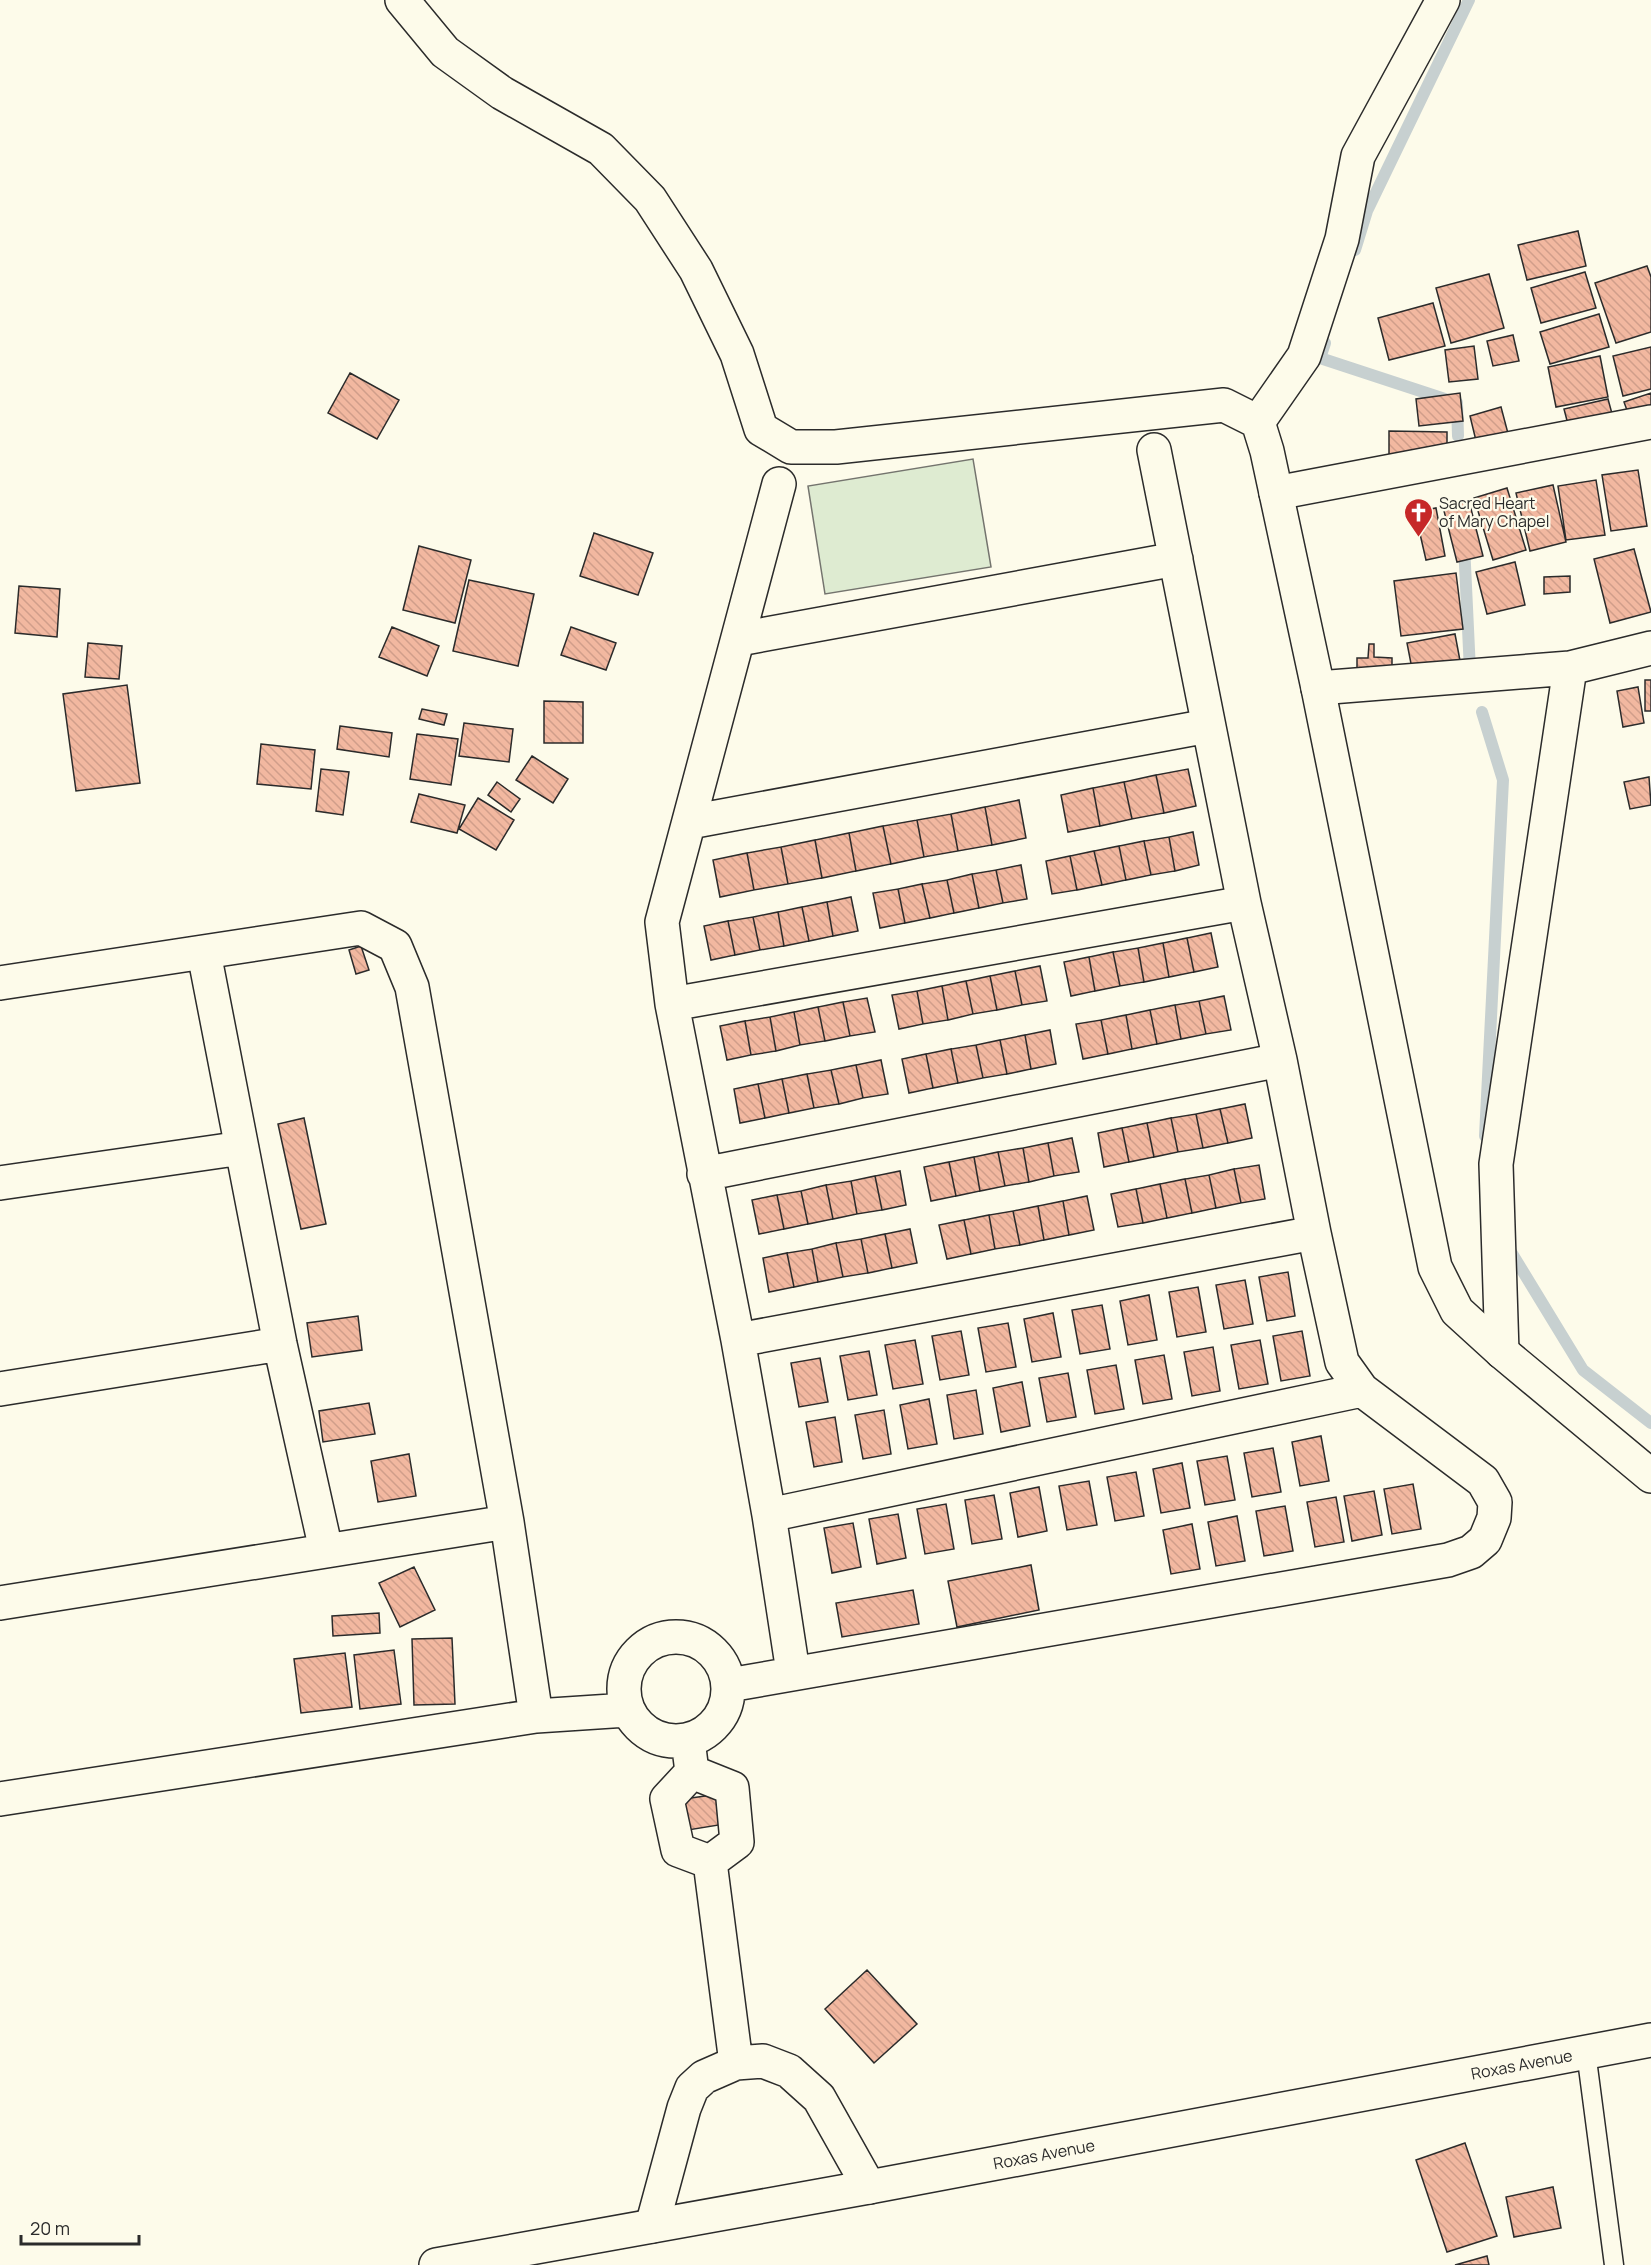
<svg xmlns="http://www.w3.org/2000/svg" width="1651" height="2265" viewBox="0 0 1651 2265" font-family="Manrope,sans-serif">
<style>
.green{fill:#deebd1;stroke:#74746e;stroke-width:1.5}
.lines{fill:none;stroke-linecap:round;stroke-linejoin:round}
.stream{stroke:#c7d0d0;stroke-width:12}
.building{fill:url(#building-back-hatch);stroke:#2b2b2b;stroke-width:1.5}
.service-casing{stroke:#2b2b2b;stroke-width:21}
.minor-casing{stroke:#2b2b2b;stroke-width:36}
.tertiary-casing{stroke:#2b2b2b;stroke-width:36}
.primary-casing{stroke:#2b2b2b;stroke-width:36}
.service{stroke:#fdfbea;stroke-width:18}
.minor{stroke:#fdfbea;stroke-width:33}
.tertiary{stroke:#fdfbea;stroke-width:33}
.primary{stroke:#fdfbea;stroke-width:33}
.labels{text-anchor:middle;stroke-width:4.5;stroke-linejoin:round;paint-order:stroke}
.poi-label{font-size:16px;fill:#2b2b2b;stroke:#fdfbea;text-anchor:start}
.street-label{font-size:16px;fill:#2b2b2b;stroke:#fdfbea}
</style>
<defs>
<pattern id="building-back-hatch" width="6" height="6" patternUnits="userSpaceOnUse" patternTransform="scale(1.5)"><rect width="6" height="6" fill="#f2b8a0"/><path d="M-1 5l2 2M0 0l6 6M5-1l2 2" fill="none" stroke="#d09e8a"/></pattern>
</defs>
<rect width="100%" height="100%" fill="#fdfbea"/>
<path class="green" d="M 973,459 L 991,567 L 825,594 L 808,486 Z"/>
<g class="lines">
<path class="stream" d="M 1355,250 L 1367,211 L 1469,0
M 1325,343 L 1320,358 L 1457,403 L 1458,436
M 1464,544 L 1470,671
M 1482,712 L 1503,780 L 1485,1136
M 1508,1247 L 1583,1370 L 1651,1423"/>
</g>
<path class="building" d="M 1578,231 L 1586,266 L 1527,280 L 1518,245 Z
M 1647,266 L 1651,277 L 1651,332 L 1616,343 L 1595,283 Z
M 1585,272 L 1596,308 L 1541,323 L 1531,288 Z
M 1489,274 L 1504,328 L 1451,343 L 1436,288 Z
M 1433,303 L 1445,346 L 1389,360 L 1378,318 Z
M 1599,314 L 1609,347 L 1550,364 L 1540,332 Z
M 1513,335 L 1519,361 L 1493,366 L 1487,341 Z
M 1474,346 L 1478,379 L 1449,382 L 1445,350 Z
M 1651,347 L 1651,389 L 1623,396 L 1613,356 Z
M 1600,356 L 1608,397 L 1556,407 L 1548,367 Z
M 350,373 L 399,400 L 377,439 L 328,413 Z
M 1460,393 L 1463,421 L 1419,426 L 1416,399 Z
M 1651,393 L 1651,418 L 1632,424 L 1624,402 Z
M 1608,399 L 1614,421 L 1570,432 L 1564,409 Z
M 1501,407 L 1510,441 L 1478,449 L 1470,416 Z
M 1389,431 L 1447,432 L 1447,459 L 1389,457 Z
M 1638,470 L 1647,526 L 1611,531 L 1602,475 Z
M 1596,480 L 1605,535 L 1566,540 L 1558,486 Z
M 1553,485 L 1566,542 L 1530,551 L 1516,493 Z
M 1507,488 L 1526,550 L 1493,560 L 1474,498 Z
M 1469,501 L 1483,556 L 1457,562 L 1443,507 Z
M 1436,508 L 1445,556 L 1426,560 L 1415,512 Z
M 594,533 L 653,553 L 638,595 L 580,576 Z
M 419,546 L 471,560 L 455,623 L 403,610 Z
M 1634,549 L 1651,612 L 1610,623 L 1594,559 Z
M 1515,562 L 1525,605 L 1487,614 L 1476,572 Z
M 1456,573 L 1463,629 L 1401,636 L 1394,581 Z
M 1570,576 L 1570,592 L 1544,594 L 1544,577 Z
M 469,580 L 534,594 L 518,666 L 453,651 Z
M 19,586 L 60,589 L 57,637 L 15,633 Z
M 392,627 L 439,646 L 427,676 L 379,657 Z
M 571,627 L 616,643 L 606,670 L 561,655 Z
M 1455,634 L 1461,666 L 1413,674 L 1407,643 Z
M 88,643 L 122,646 L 119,679 L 85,677 Z
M 1369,644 L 1374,644 L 1374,657 L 1392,658 L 1392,677 L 1357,677 L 1357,658 L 1368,658 Z
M 1645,680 L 1651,680 L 1651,711 L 1645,711 Z
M 127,685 L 140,783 L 76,791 L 63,694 Z
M 1638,687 L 1644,723 L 1623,727 L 1617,691 Z
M 544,701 L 583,702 L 583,743 L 544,743 Z
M 422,709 L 447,714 L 444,725 L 419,719 Z
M 464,723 L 513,729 L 509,762 L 459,756 Z
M 340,726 L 392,733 L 389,757 L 337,749 Z
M 417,734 L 458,739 L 451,785 L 410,779 Z
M 261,744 L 315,750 L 311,789 L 257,784 Z
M 532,756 L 568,779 L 553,803 L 516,780 Z
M 321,769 L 349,772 L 343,815 L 316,811 Z
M 1188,769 L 1196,806 L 1164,813 L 1156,775 Z
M 1156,775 L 1164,813 L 1132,819 L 1124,782 Z
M 1649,777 L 1651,805 L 1630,809 L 1624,782 Z
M 497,782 L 520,799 L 511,812 L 488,795 Z
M 1124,782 L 1132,819 L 1100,826 L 1093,788 Z
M 1093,788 L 1100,826 L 1068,832 L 1061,795 Z
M 419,794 L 465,805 L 457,833 L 411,822 Z
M 478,798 L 514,820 L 496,850 L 459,829 Z
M 1019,800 L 1026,838 L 992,845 L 985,807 Z
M 985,807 L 992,845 L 958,851 L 951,814 Z
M 951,814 L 958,851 L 924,857 L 917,820 Z
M 917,820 L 924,857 L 891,864 L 883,826 Z
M 883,826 L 891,864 L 856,871 L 849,833 Z
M 1193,832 L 1199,865 L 1175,871 L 1169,837 Z
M 849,833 L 856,871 L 822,878 L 815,840 Z
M 1169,837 L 1175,871 L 1151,875 L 1144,841 Z
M 815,840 L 822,878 L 788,884 L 781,847 Z
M 1144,841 L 1151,875 L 1126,880 L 1119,846 Z
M 1119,846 L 1126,880 L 1102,885 L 1094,851 Z
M 781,847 L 788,884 L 754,890 L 747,853 Z
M 1094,851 L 1102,885 L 1077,890 L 1070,856 Z
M 747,853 L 754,890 L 720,897 L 713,860 Z
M 1070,856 L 1077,890 L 1052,894 L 1046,861 Z
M 1021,865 L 1027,899 L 1003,903 L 996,870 Z
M 996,870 L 1003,903 L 979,908 L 972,874 Z
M 972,874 L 979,908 L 954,913 L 947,880 Z
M 947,880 L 954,913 L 930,918 L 922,884 Z
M 922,884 L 930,918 L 905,923 L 898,889 Z
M 898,889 L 905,923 L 880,928 L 873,893 Z
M 851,897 L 858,931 L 833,936 L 827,902 Z
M 827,902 L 833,936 L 809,941 L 802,907 Z
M 802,907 L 809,941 L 784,946 L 778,912 Z
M 778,912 L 784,946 L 760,950 L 753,917 Z
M 753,917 L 760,950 L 735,955 L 728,921 Z
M 728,921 L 735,955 L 711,960 L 704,926 Z
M 1211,933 L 1218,967 L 1194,972 L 1187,938 Z
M 1187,938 L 1194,972 L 1169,977 L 1163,943 Z
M 1163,943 L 1169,977 L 1144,982 L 1138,948 Z
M 361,946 L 369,970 L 356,974 L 349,950 Z
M 1138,948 L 1144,982 L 1120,986 L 1113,952 Z
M 1113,952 L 1120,986 L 1095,991 L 1089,957 Z
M 1089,957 L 1095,991 L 1071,996 L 1064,962 Z
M 1040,966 L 1047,1001 L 1022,1005 L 1015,971 Z
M 1015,971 L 1022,1005 L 997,1010 L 990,976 Z
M 990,976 L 997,1010 L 973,1014 L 966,981 Z
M 966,981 L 973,1014 L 948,1020 L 942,986 Z
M 942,986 L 948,1020 L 923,1024 L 917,991 Z
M 917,991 L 923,1024 L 899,1029 L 892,995 Z
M 1224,996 L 1231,1030 L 1206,1034 L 1199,1001 Z
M 867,998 L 875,1032 L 850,1036 L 843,1002 Z
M 1199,1001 L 1206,1034 L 1181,1039 L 1175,1005 Z
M 843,1002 L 850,1036 L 825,1041 L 818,1007 Z
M 1175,1005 L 1181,1039 L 1157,1044 L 1150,1010 Z
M 818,1007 L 825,1041 L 800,1045 L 794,1012 Z
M 1150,1010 L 1157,1044 L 1132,1049 L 1126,1015 Z
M 794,1012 L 800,1045 L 776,1051 L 770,1017 Z
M 1126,1015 L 1132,1049 L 1108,1054 L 1101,1020 Z
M 770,1017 L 776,1051 L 751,1055 L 745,1021 Z
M 1101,1020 L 1108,1054 L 1083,1059 L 1076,1024 Z
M 745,1021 L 751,1055 L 727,1060 L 720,1026 Z
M 1050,1030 L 1056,1064 L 1031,1069 L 1025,1035 Z
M 1025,1035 L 1031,1069 L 1007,1074 L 1000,1040 Z
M 1000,1040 L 1007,1074 L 983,1078 L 976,1045 Z
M 976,1045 L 983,1078 L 958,1083 L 951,1049 Z
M 951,1049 L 958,1083 L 933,1088 L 926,1054 Z
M 926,1054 L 933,1088 L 909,1093 L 902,1059 Z
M 881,1060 L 888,1094 L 863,1098 L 856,1065 Z
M 856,1065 L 863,1098 L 839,1104 L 831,1070 Z
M 831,1070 L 839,1104 L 814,1108 L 807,1074 Z
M 807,1074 L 814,1108 L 789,1113 L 782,1079 Z
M 782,1079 L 789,1113 L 765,1118 L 758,1084 Z
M 758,1084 L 765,1118 L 740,1123 L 734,1089 Z
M 1245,1104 L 1252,1138 L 1228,1143 L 1220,1109 Z
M 1220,1109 L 1228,1143 L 1203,1148 L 1196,1114 Z
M 1196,1114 L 1203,1148 L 1178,1152 L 1171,1118 Z
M 304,1118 L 326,1224 L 301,1229 L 278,1124 Z
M 1171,1118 L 1178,1152 L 1154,1157 L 1147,1123 Z
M 1147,1123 L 1154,1157 L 1129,1162 L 1122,1128 Z
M 1122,1128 L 1129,1162 L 1104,1167 L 1098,1133 Z
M 1072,1138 L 1079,1172 L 1054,1176 L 1048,1143 Z
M 1048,1143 L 1054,1176 L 1029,1182 L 1023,1148 Z
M 1023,1148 L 1029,1182 L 1005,1186 L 998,1152 Z
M 998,1152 L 1005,1186 L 980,1191 L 974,1157 Z
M 974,1157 L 980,1191 L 956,1196 L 949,1162 Z
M 949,1162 L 956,1196 L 931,1201 L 924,1167 Z
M 1259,1165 L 1265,1199 L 1241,1203 L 1234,1169 Z
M 1234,1169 L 1241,1203 L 1216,1208 L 1209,1175 Z
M 900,1171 L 906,1205 L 882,1210 L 875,1176 Z
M 1209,1175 L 1216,1208 L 1192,1213 L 1185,1179 Z
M 875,1176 L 882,1210 L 857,1214 L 851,1181 Z
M 1185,1179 L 1192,1213 L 1167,1218 L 1160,1184 Z
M 851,1181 L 857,1214 L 833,1219 L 826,1185 Z
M 1160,1184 L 1167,1218 L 1143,1223 L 1136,1189 Z
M 826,1185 L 833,1219 L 808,1224 L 801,1191 Z
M 1136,1189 L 1143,1223 L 1118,1227 L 1111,1194 Z
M 801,1191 L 808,1224 L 784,1229 L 777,1195 Z
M 777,1195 L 784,1229 L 759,1234 L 752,1200 Z
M 1087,1196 L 1094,1230 L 1069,1235 L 1063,1201 Z
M 1063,1201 L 1069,1235 L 1044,1240 L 1038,1206 Z
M 1038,1206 L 1044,1240 L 1020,1245 L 1013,1211 Z
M 1013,1211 L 1020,1245 L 995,1249 L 989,1215 Z
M 989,1215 L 995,1249 L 971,1254 L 964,1220 Z
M 964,1220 L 971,1254 L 947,1259 L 939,1225 Z
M 910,1229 L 917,1263 L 892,1268 L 885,1234 Z
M 885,1234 L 892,1268 L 868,1273 L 861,1239 Z
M 861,1239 L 868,1273 L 843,1277 L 836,1243 Z
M 836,1243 L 843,1277 L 818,1282 L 812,1249 Z
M 812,1249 L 818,1282 L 794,1287 L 787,1253 Z
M 787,1253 L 794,1287 L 769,1292 L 763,1258 Z
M 1288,1272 L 1295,1316 L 1267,1321 L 1259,1277 Z
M 1245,1280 L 1253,1324 L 1224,1329 L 1216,1285 Z
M 1198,1287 L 1206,1332 L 1177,1337 L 1169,1292 Z
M 1149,1295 L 1157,1340 L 1128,1345 L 1120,1301 Z
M 1102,1305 L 1110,1349 L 1080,1354 L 1072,1310 Z
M 1053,1313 L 1061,1357 L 1032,1362 L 1024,1319 Z
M 358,1316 L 362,1350 L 312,1357 L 307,1323 Z
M 1008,1323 L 1016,1367 L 986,1372 L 978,1328 Z
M 961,1331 L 969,1375 L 940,1380 L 932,1336 Z
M 1302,1331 L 1310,1376 L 1281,1381 L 1273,1336 Z
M 915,1340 L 923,1384 L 893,1389 L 885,1345 Z
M 1260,1340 L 1268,1384 L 1239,1389 L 1231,1345 Z
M 1213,1347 L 1220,1391 L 1192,1396 L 1184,1352 Z
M 869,1351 L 877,1395 L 848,1400 L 840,1356 Z
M 1164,1355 L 1172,1399 L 1143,1404 L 1135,1360 Z
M 820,1358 L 828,1402 L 799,1407 L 791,1363 Z
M 1116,1365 L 1124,1409 L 1095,1414 L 1087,1370 Z
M 1068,1373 L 1076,1417 L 1047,1422 L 1039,1378 Z
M 1022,1382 L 1030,1426 L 1001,1432 L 993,1388 Z
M 976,1390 L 983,1434 L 954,1439 L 947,1395 Z
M 929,1399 L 937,1444 L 908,1449 L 900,1405 Z
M 369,1403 L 375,1434 L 323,1442 L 319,1411 Z
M 884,1410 L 891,1454 L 863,1459 L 855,1415 Z
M 835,1417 L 842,1462 L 814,1467 L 806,1422 Z
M 1321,1436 L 1329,1481 L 1300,1486 L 1292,1442 Z
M 1273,1448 L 1281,1492 L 1252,1497 L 1244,1453 Z
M 409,1454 L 416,1496 L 378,1502 L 371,1461 Z
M 1227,1456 L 1235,1500 L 1205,1505 L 1197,1461 Z
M 1182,1463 L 1190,1508 L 1161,1513 L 1153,1469 Z
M 1136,1472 L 1144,1516 L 1115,1521 L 1107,1477 Z
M 1089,1481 L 1097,1525 L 1067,1530 L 1059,1486 Z
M 1413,1484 L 1421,1529 L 1392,1534 L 1384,1489 Z
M 1039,1487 L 1047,1531 L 1018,1537 L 1010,1493 Z
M 1374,1491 L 1382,1535 L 1352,1541 L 1344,1496 Z
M 994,1495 L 1002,1539 L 972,1544 L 965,1500 Z
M 1336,1497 L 1344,1542 L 1315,1547 L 1307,1502 Z
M 946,1504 L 954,1549 L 925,1554 L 917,1509 Z
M 1285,1506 L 1293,1551 L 1264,1556 L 1256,1511 Z
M 898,1514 L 906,1558 L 877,1564 L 869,1519 Z
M 1237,1516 L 1245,1561 L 1216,1566 L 1208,1522 Z
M 853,1523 L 861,1567 L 832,1573 L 824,1528 Z
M 1192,1524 L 1200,1569 L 1171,1574 L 1163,1530 Z
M 1031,1565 L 1039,1610 L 957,1627 L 948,1581 Z
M 414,1567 L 435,1610 L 400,1627 L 379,1583 Z
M 913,1590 L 919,1624 L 842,1637 L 836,1603 Z
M 379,1613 L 380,1633 L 333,1636 L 332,1616 Z
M 452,1638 L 455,1704 L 414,1705 L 412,1639 Z
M 394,1650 L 401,1704 L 360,1709 L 354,1655 Z
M 345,1653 L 352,1707 L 301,1713 L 294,1659 Z
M 719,1794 L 725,1824 L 682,1831 L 677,1800 Z
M 867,1970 L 917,2024 L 874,2063 L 825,2009 Z
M 1465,2143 L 1497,2236 L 1447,2252 L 1416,2160 Z
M 1553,2187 L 1561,2228 L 1514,2237 L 1506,2197 Z
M 1487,2256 L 1489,2265 L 1455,2265 Z"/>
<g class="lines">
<defs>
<path id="service" d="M 1586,2052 L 1614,2265"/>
<path id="minor" d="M 1258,422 L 1304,356 L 1342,239 L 1358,156 L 1443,0
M 779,484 L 662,922 L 672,1004 L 738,1340 L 769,1515 L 793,1672
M 1276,493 L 1651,422
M 739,639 L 1176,559
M 1318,688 L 1570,668 L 1651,648
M 690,822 L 1208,726
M 204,953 L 280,1344 L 326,1550
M 0,983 L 361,928 L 395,946 L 412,987 L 507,1522 L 536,1716
M 672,1004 L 1244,903
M 704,1174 L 1280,1060
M 0,1183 L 242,1148
M 738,1340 L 1314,1233
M 1502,1352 L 1496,1164 L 1570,668
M 0,1389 L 280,1344
M 769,1515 L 1362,1390
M 0,1603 L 507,1522
M624 1689a52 52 0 1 1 104 0a52 52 0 1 1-104 0Z
M 729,1685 L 1448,1560 L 1471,1552 L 1485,1540 L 1494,1518 L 1495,1502 L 1483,1481 L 1362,1390 L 1342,1362 L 1314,1233 L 1280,1060 L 1244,903 L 1154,450
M 688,1740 L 692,1772 L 667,1799 L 678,1850 L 710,1862
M 692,1772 L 732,1788 L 737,1842 L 710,1862
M 0,1799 L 536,1716 L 627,1710
M 710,1862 L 736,2063
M 652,2226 L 684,2108 L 692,2088 L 704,2077 L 736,2063 L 763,2061 L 789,2071 L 819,2098 L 869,2187"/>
<path id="tertiary" d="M 402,0 L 445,52 L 502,93 L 601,149 L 650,199 L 696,270 L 737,354 L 761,429 L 791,447 L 836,447 L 1224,405 L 1258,422 L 1267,451 L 1318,688 L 1435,1267 L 1457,1311 L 1502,1352 L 1651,1476"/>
<g id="primary">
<path id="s1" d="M 436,2265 L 869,2187 L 1651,2040"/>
</g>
</defs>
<use href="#service" class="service-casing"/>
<use href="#minor" class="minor-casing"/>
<use href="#tertiary" class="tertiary-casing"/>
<use href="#primary" class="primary-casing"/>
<use href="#service" class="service"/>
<use href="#minor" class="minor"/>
<use href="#tertiary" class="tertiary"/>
<use href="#primary" class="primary"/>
</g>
<defs>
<symbol id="church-pin" viewBox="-11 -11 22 30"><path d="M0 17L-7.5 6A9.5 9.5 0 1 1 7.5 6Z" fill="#c62828" stroke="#fdfbea"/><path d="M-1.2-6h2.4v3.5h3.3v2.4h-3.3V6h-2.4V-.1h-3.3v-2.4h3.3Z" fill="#fff"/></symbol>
</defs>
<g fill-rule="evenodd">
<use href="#church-pin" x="1402" y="496" width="33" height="45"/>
</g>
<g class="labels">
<g class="poi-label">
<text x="1439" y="509">Sacred Heart<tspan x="1439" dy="18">of Mary Chapel</tspan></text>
</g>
<g class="street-label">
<text dy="6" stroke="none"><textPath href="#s1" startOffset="1104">Roxas Avenue</textPath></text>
<text dy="6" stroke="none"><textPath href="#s1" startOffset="618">Roxas Avenue</textPath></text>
</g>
</g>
<path d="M21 2235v9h118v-9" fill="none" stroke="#2b2b2b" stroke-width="3"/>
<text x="30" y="2235" font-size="18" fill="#2b2b2b" stroke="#fdfbea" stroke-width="4.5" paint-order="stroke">20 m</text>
</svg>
